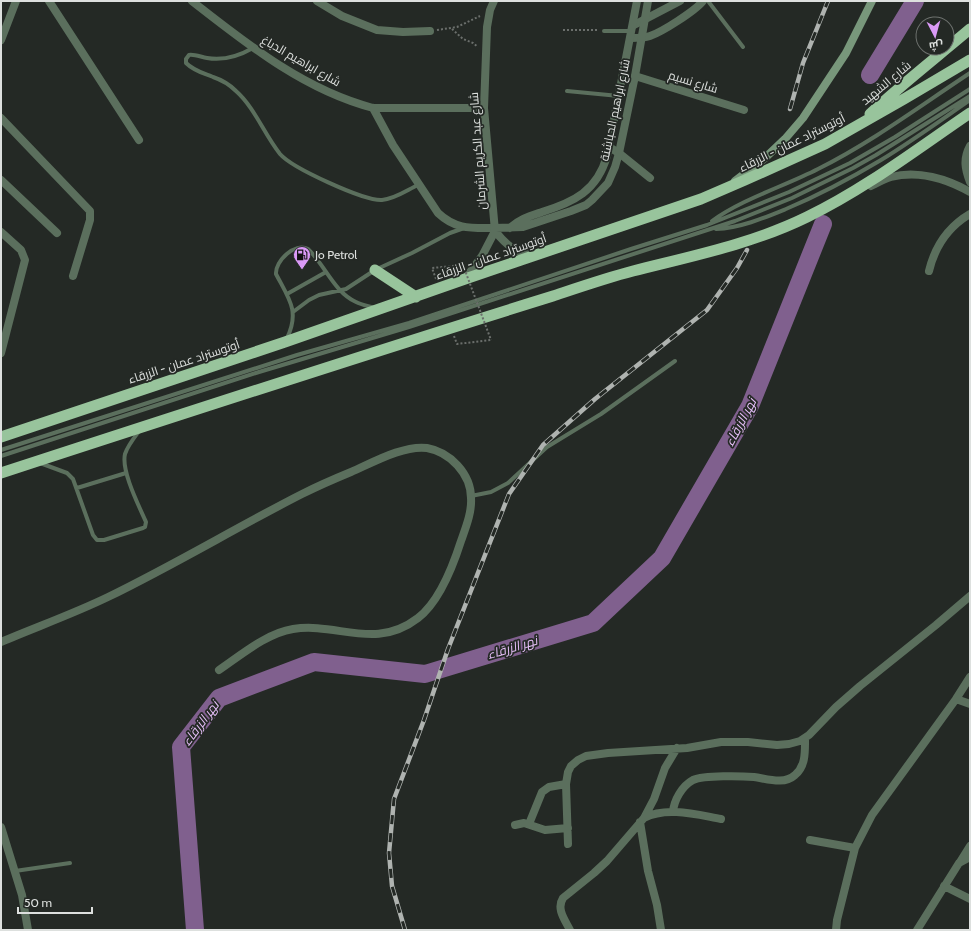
<svg xmlns="http://www.w3.org/2000/svg" width="971" height="931" viewBox="0 0 971 931" font-family="Cabin,Cairo,sans-serif">
<style>
.lines{fill:none;stroke-linecap:round;stroke-linejoin:round}
.river{stroke:#80608e;stroke-width:18}
.path{stroke:#6b6f6c;stroke-width:2;stroke-dasharray:2 2;stroke-linecap:butt}
.service{stroke:#5b6f5d;stroke-width:4}
.minor{stroke:#5b6f5d;stroke-width:8}
.tertiary{stroke:#5b6f5d;stroke-width:8}
.secondary{stroke:#78977b;stroke-width:8}
.trunk{stroke:#98c49c;stroke-width:11}
.rail-casing{stroke:#afb3b0;stroke-width:4.5}
.rail{stroke:#242925;stroke-width:3;stroke-dasharray:9;stroke-linecap:butt}
.path-bridge{stroke:#6b6f6c;stroke-width:2;stroke-dasharray:2 2;stroke-linecap:butt}
.labels{text-anchor:middle;stroke-width:3.5;stroke-linejoin:round;paint-order:stroke}
.street-label{font-size:12px;fill:#dde0de;stroke:#242925}
.poi-label{font-size:12px;fill:#dde0de;stroke:#242925;text-anchor:start}
.water-label{font-size:13px;font-style:italic;fill:#e6bff8;stroke:#242925}
</style>
<rect width="100%" height="100%" fill="#242925"/>
<g class="lines">
<path class="river" d="M 870,75 L 915,1
M 195,930 L 181,747 L 219,698 L 314,662 L 425,674 L 593,623 L 662,558 L 750,406 L 823,224"/>
<path class="path" d="M 452,29 L 463,39 L 473,43 L 478,47
M 437,30 L 457,27 L 480,16
M 563,30 L 599,30
M 436,279 L 432,268 L 463,265
M 454,336 L 457,344 L 491,340"/>
<path class="service" d="M 708,1 L 743,47
M 604,31 L 632,31
M 253,48 C 239,56 224,61 207,58 C 201,57 194,54 189,55 L 186,59 L 186,63 C 194,71 203,73 213,77 C 222,80 230,85 236,91 C 255,108 264,134 280,154 C 292,168 364,201 382,200 C 395,199 407,190 418,185
M 567,91 L 619,96
M 712,221 C 742,199 785,186 818,169 C 872,142 920,106 970,73
M 716,229 C 740,228 764,218 786,209 C 819,195 851,178 881,160 C 912,141 941,120 970,100
M 287,294 L 326,272
M 293,312 L 309,300 L 319,295 L 346,289 L 375,270 L 412,253 L 450,233 L 464,228
M 287,338 C 300,311 289,299 276,274 C 275,261 295,242 308,249 C 325,265 334,292 356,302 C 362,305 369,306 375,308
M 1,450 L 297,355 L 409,323 L 631,249 L 707,225 L 789,192 L 850,163 L 895,137 L 970,89
M 1,456 L 259,372 L 409,327 L 735,221 L 792,198 L 853,168 L 876,155 L 970,96
M 40,463 L 67,473 L 73,479 L 93,535 L 97,540 L 104,540 L 143,528 L 145,527 L 146,522 C 139,506 121,471 125,454 C 128,445 134,438 140,430
M 77,488 L 126,473
M 471,496 L 491,492 L 508,483 L 547,447 L 601,414 L 675,361
M 15,871 L 70,863"/>
<path class="minor" d="M 49,1 L 139,140
M 192,1 C 247,44 304,90 373,108 L 484,108
M 317,1 L 342,16 L 377,30 L 403,32 L 430,31
M 634,25 L 680,1
M 631,38 C 637,38 644,38 650,36 C 662,32 695,11 703,1
M 1,40 L 16,1
M 635,76 L 744,110
M 373,108 L 393,145 L 438,213 C 456,230 472,228 495,228
M 1,118 L 90,211 L 90,220 L 73,276
M 609,147 L 619,153 L 650,178
M 1,180 L 57,233
M 1,232 L 21,250 L 25,260 L 1,353
M 929,271 C 935,246 948,227 970,214
M 1,642 C 36,627 73,614 108,597 C 174,565 237,527 302,494 C 318,486 334,479 351,472 C 372,463 403,445 427,448 C 450,452 471,474 471,498 C 472,512 466,527 461,541 C 453,566 439,602 418,618 C 375,651 338,622 293,629 C 267,633 241,655 219,670
M 956,699 L 970,704
M 673,812 C 674,800 682,786 693,780 C 704,775 742,776 754,777 C 768,779 784,785 795,775 C 806,766 805,751 805,738
M 644,818 C 667,806 698,815 721,819
M 640,822 L 648,871 L 657,905 L 661,930
M 529,824 L 542,792 L 549,787 L 566,784
M 515,825 L 524,823 L 545,830 L 568,828
M 1,827 L 22,895 L 28,930
M 810,840 L 855,848
M 568,844 L 566,784 L 568,772 L 571,766 L 578,760 L 586,756 L 608,753 L 687,748 L 721,742 L 748,742 L 777,745 L 789,744 L 800,741 L 809,735 L 836,707 L 860,686 L 936,625 L 970,596
M 960,862 L 970,846
M 944,886 L 970,899
M 570,930 C 565,920 556,909 563,898 L 594,873 L 607,861 L 644,818 L 654,799 L 665,768 L 677,748
M 836,930 L 837,920 L 855,848 L 872,815 L 956,699 L 970,677
M 917,930 L 959,863 L 970,857"/>
<path class="tertiary" d="M 494,1 L 490,10 L 487,27 L 484,108 L 495,231 C 506,245 516,253 534,255
M 970,146 C 963,159 965,169 970,182
M 871,186 C 877,183 884,179 891,177 C 918,170 947,179 970,192
M 495,228 L 523,227 L 571,211 L 586,205 L 592,200 L 608,183 L 615,167 L 619,153 L 635,76 L 648,1
M 510,228 C 519,219 530,216 542,212 C 574,202 597,191 607,156 L 637,1
M 465,279 L 482,256 L 495,231"/>
<path class="secondary" d="M 735,181 L 765,158 L 785,139 L 803,118 L 846,53 L 872,1"/>
<path class="trunk" d="M 870,114 C 902,84 937,57 970,29
M 375,270 L 416,297
M 1,437 L 285,342 L 465,279 L 701,199 L 745,180 L 825,144 L 904,99 L 970,60
M 1,473 C 185,413 369,353 553,296 C 580,287 606,278 633,271 C 692,256 752,244 807,217 C 865,189 917,149 970,113"/>
<defs>
<path id="rail" d="M 790,109 L 803,63 L 828,1
M 405,930 L 392,886 L 389,853 L 394,799 L 424,720 L 448,649 L 509,494 L 543,445 L 595,399 L 707,310 L 737,268 L 747,250"/>
</defs>
<use href="#rail" class="rail-casing"/>
<use href="#rail" class="rail"/>
<path class="path-bridge" d="M 463,265 L 491,340"/>
</g>
<defs>
<symbol id="fuel-pin" viewBox="-11 -11 22 30"><path d="M0 17L-7.5 6A9.5 9.5 0 1 1 7.5 6Z" fill="#da9af6" stroke="#242925"/><path d="M-5.5-6h7V0h2V4h1.3V-2.5L3-4.5l.8-.8L6-3V5H2.5V1h-1V6h-7ZM-4.2-4.7v3.2H.2V-4.7Z" fill="#111"/></symbol>
</defs>
<g fill-rule="evenodd">
<use href="#fuel-pin" x="292" y="245" width="20" height="27"/>
</g>
<g class="labels">
<g class="street-label">
<text transform="translate(301 61) rotate(30)" y="4">شارع ابراهيم الدباغ</text>
<text transform="translate(693 82) rotate(17)" y="4">شارع نسيم</text>
<text transform="translate(886 83) rotate(-40)" y="4">شارع الشهيد</text>
<text transform="translate(615 110) rotate(-78)" y="4">شارع ابراهيم الحباشنة</text>
<text transform="translate(792 143) rotate(-26)" y="4">أوتوستراد عمان - الزرقاء</text>
<text transform="translate(478 151) rotate(-94)" y="4">شارع عبد الكريم الشرمان</text>
<text transform="translate(491 257) rotate(-19)" y="4">أوتوستراد عمان - الزرقاء</text>
<text transform="translate(184 362) rotate(-18)" y="4">أوتوستراد عمان - الزرقاء</text>
</g>
<g class="poi-label">
<text x="315" y="259">Jo Petrol</text>
</g>
<g class="water-label">
<text transform="translate(740 422) rotate(-62)" y="5">نهر الزرقاء</text>
<text transform="translate(512 647) rotate(-17)" y="5">نهر الزرقاء</text>
<text transform="translate(200 723) rotate(-53)" y="5">نهر الزرقاء</text>
</g>
</g>
<rect width="971" height="931" fill="none" stroke="#dde0de" stroke-width="4"/>
<g transform="translate(935 36) rotate(174)"><circle r="19" fill="#242925" stroke="#6e726f"/>
<path d="M0-3L7 15L0 10L-7 15Z" fill="#da9af6"/>
<text y="-6" font-size="11" font-weight="bold" text-anchor="middle" fill="#dde0de">ش</text>
</g>
<path d="M18 907v6h74v-6" fill="none" stroke="#dde0de" stroke-width="2"/>
<text x="24" y="907" font-size="12" fill="#dde0de" stroke="#242925" stroke-width="3" paint-order="stroke">50 m</text>
</svg>
